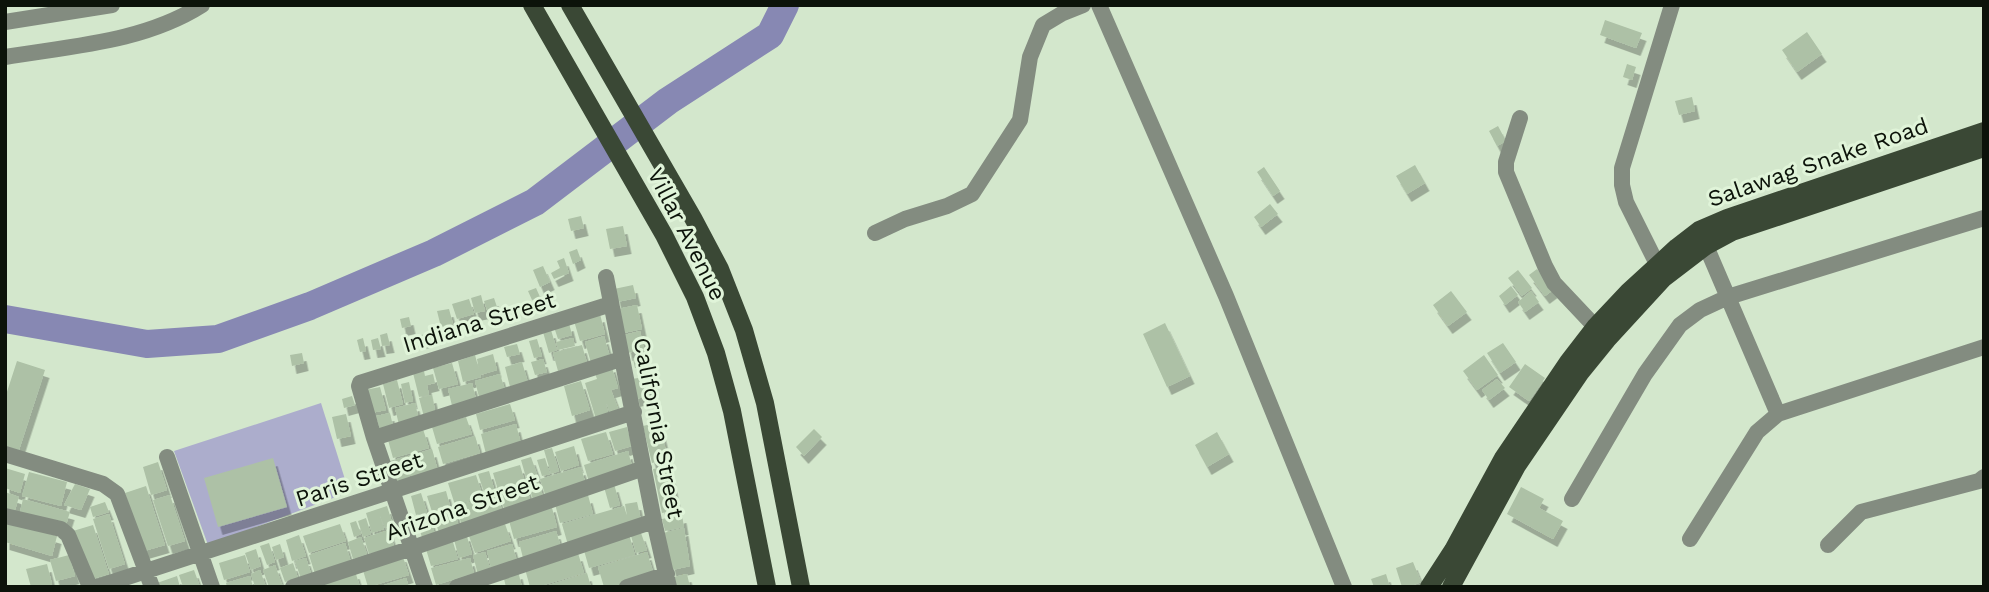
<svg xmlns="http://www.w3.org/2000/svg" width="1989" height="592" viewBox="0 0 1989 592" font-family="'Work Sans',sans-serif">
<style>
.green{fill:#acadcc}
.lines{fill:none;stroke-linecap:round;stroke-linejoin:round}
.river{stroke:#8788b3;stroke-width:28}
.building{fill:#adc1a6;filter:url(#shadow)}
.minor{stroke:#838c80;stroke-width:16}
.major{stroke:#3a4835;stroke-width:18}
.labels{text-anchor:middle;stroke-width:6;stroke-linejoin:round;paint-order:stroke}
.street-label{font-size:23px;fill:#0c130a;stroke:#e0f4d9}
</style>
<defs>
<filter id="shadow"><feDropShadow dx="4.5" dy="8" stdDeviation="0" flood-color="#0004"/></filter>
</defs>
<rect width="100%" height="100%" fill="#d3e7cc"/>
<path class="green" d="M 321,403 L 349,492 L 208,545 L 174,451 Z"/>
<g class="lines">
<path class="river" d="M 5,319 L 147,344 L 218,339 L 310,306 L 434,253 L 535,202 L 668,101 L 770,35 L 785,5"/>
</g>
<path class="building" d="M 1605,20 L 1642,33 L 1636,48 L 1600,35 Z
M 1807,32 L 1822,54 L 1797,72 L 1782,50 Z
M 1627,64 L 1636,67 L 1632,80 L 1623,77 Z
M 1692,97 L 1695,111 L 1679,115 L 1675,101 Z
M 1498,126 L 1506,141 L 1497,146 L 1489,131 Z
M 1415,165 L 1425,183 L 1407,194 L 1396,176 Z
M 1264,167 L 1280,191 L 1273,196 L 1257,172 Z
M 1270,204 L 1278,214 L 1261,227 L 1254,217 Z
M 581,216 L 584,228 L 571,231 L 568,219 Z
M 623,226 L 627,246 L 610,249 L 606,229 Z
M 577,249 L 581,260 L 573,264 L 569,252 Z
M 564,258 L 569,273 L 554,279 L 551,273 L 560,268 L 557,261 Z
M 543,266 L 550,282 L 540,287 L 533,270 Z
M 1537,269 L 1553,290 L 1545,296 L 1529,275 Z
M 1518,270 L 1532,288 L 1522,296 L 1508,278 Z
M 633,285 L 636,298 L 617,302 L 614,289 Z
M 1511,286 L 1518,295 L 1505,305 L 1499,296 Z
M 536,288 L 540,297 L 532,300 L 528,291 Z
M 1451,291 L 1467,312 L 1448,326 L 1433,305 Z
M 1531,291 L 1539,302 L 1525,312 L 1518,302 Z
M 481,295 L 485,311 L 475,313 L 471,298 Z
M 494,298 L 497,307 L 487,310 L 484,301 Z
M 469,299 L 474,314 L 457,319 L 452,304 Z
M 637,305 L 642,329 L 619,334 L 613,310 Z
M 449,309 L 453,324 L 441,327 L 437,311 Z
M 600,314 L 605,334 L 580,341 L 574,321 Z
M 409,317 L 411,326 L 402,328 L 400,319 Z
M 569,323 L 572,335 L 558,339 L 554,327 Z
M 1165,323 L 1190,376 L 1167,387 L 1143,334 Z
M 551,330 L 557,350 L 549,353 L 543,332 Z
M 640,331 L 644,349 L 628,353 L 624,335 Z
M 387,333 L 390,345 L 382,346 L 380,335 Z
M 429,333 L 430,339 L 416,342 L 414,337 Z
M 604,336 L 610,357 L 591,363 L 585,342 Z
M 363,338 L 366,351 L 360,352 L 357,340 Z
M 378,338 L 381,349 L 373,350 L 371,340 Z
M 573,338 L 575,346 L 558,350 L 556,342 Z
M 537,339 L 542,356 L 534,358 L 529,341 Z
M 1503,343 L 1516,362 L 1500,373 L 1487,353 Z
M 517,344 L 520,354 L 507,357 L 504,347 Z
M 582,345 L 587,363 L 558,371 L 553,353 Z
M 302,353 L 304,363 L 292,366 L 290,355 Z
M 493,354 L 497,370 L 480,375 L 481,377 L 463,382 L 458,361 L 475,355 L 479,370 L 477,359 Z
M 1484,355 L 1498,375 L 1477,390 L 1463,371 Z
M 643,356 L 645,373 L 639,374 L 638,368 L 635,368 L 633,359 Z
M 543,359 L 547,372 L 535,375 L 531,362 Z
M 17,361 L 45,370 L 19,450 L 5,446 L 5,398 Z
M 522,362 L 529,386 L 511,391 L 505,367 Z
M 452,363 L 458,384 L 439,389 L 433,368 Z
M 611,364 L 618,388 L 611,390 L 619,411 L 610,414 L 607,404 L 606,405 L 609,415 L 596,419 L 585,383 L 597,379 L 594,370 Z
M 1525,364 L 1545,378 L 1529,401 L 1509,387 Z
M 424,371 L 425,376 L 433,374 L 435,383 L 427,385 L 429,395 L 419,397 L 413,373 Z
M 500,374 L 506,393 L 480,401 L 475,381 Z
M 646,377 L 650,396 L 635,399 L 631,379 Z
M 1497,379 L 1505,388 L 1489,400 L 1482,390 Z
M 397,380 L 403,404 L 389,408 L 383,384 Z
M 581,381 L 590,410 L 572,416 L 564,386 Z
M 409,382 L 413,401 L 405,403 L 401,384 Z
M 472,383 L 477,403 L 453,410 L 448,389 Z
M 380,387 L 386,410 L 371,413 L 365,390 Z
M 432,395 L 436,415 L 424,417 L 419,398 Z
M 352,396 L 355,405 L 344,408 L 342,399 Z
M 415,403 L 419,420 L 399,425 L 395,408 Z
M 510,404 L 515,420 L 480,430 L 476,414 Z
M 390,413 L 393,426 L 380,430 L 376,416 Z
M 346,414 L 351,436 L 337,439 L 332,417 Z
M 466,417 L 472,434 L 437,444 L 432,427 Z
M 659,422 L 668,459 L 652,463 L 643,426 Z
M 516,424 L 521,444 L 486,454 L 481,434 Z
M 627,427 L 632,446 L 615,451 L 609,432 Z
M 423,429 L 429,448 L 393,458 L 388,440 Z
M 814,429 L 822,437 L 804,456 L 796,447 Z
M 606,432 L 613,454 L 588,461 L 581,439 Z
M 1217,432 L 1229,454 L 1207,467 L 1195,445 Z
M 475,436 L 480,453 L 443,464 L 438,447 Z
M 574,446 L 579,465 L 561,471 L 555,452 Z
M 552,448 L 559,471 L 551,474 L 544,450 Z
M 432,449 L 438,471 L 412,479 L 405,457 Z
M 628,451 L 633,470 L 589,482 L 584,465 Z
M 404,457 L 411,480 L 397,484 L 390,461 Z
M 531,457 L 538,477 L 527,481 L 521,460 Z
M 273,458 L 287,507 L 218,527 L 204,478 Z
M 545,458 L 550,474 L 542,476 L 537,460 Z
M 158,462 L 167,490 L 151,495 L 143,467 Z
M 520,465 L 525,482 L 498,490 L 493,473 Z
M 669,466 L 678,510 L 662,513 L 653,469 Z
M 581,467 L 586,485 L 546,497 L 540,479 Z
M 5,468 L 25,474 L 20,493 L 5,488 Z
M 489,471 L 495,492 L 485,495 L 478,474 Z
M 29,472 L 67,482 L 61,506 L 22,496 Z
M 476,475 L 483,497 L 455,505 L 448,483 Z
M 538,480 L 544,500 L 534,503 L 528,483 Z
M 75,484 L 90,489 L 81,510 L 64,505 Z
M 614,484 L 620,505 L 610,508 L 604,487 Z
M 526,485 L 531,503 L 505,511 L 499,493 Z
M 146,486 L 165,545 L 144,551 L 125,493 Z
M 1521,487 L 1544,499 L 1539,508 L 1563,521 L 1553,539 L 1507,514 Z
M 446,491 L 450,506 L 432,512 L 427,496 Z
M 5,492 L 19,497 L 14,513 L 5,510 Z
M 421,493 L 427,512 L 416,515 L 411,496 Z
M 497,494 L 503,513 L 462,526 L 456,506 Z
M 170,495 L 185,541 L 168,546 L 153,500 Z
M 588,495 L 593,514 L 560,523 L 555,504 Z
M 23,499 L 70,512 L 65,528 L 19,516 Z
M 105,502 L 109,512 L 93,517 L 90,507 Z
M 637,502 L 641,520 L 568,545 L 562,524 L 624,506 L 627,516 L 625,504 Z
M 551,504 L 557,527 L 514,539 L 508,517 Z
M 387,506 L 393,525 L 385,528 L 380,516 L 384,529 L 372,533 L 366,513 Z
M 454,507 L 459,527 L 439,533 L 433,514 Z
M 428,513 L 436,537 L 423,541 L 416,517 Z
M 109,514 L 125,564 L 109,569 L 93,519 Z
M 682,515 L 684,527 L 665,531 L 662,519 Z
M 366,518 L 371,534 L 363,537 L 358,521 Z
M 5,521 L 57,536 L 52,556 L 5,542 Z
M 356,521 L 361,534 L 354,537 L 350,523 Z
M 340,524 L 346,541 L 309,553 L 303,536 Z
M 505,524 L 511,541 L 475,553 L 469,536 Z
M 93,525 L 109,574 L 89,580 L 73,531 Z
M 684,528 L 690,566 L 672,570 L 663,533 Z
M 389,530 L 394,546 L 369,554 L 364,538 Z
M 556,531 L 561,547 L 523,558 L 519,542 Z
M 466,533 L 472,554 L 459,558 L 453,536 Z
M 641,533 L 647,550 L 636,553 L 631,536 Z
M 629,534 L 635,555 L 589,568 L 583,547 Z
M 299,535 L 306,556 L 292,561 L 286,540 Z
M 361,537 L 367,554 L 353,559 L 348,542 Z
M 453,542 L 458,559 L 431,566 L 426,549 Z
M 269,543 L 275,562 L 267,565 L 260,546 Z
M 345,543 L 351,562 L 315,574 L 309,555 Z
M 280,544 L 284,557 L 276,560 L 272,547 Z
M 512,544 L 517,561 L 491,568 L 487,551 Z
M 256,549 L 261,566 L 251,570 L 245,553 Z
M 485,552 L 491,571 L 478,575 L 473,555 Z
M 647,552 L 654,575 L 616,587 L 604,587 L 598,567 Z
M 578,553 L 584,573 L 537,587 L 530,587 L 525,569 Z
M 402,554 L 409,575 L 368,587 L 362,567 Z
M 69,555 L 75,576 L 56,581 L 50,560 Z
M 245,555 L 250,572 L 224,580 L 219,563 Z
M 306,558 L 312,576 L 301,579 L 295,561 Z
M 470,558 L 474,573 L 436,585 L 431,568 Z
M 1413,562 L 1421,582 L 1409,587 L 1402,587 L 1396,568 Z
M 293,563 L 298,578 L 285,582 L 280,568 Z
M 47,564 L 52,584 L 43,587 L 31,587 L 26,569 Z
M 275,565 L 283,587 L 269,587 L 263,570 Z
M 194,570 L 200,587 L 183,587 L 179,575 Z
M 260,570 L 266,587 L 255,587 L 251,574 Z
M 355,571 L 360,587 L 321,587 L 319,582 Z
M 518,571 L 522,587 L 506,587 L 503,575 Z
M 587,573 L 591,587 L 546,587 L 546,586 Z
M 687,574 L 690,587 L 676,587 L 674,577 Z
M 1386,574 L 1390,587 L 1374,587 L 1371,579 Z
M 177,576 L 180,587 L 158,587 L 157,583 Z
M 250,576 L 253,587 L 227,587 L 226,583 Z
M 406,578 L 409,587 L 381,587 L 381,586 Z"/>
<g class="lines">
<path class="minor" d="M 1099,5 L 1226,296 L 1344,587
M 5,22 L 112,5
M 5,57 C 71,46 144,42 202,5
M 1520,118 L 1506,162 L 1506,172 L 1545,266 L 1554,283 L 1603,335
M 875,233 L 905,219 L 947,206 L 972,194 L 1020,120 L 1030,57 L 1043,25 L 1063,13 L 1083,5
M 1706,246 L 1778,414
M 1663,276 L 1626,202 L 1622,185 L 1622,168 L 1672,5
M 606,277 L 654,521 L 669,587
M 374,438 L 621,359
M 5,454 L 103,484 L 117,494 L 152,587
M 167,457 L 212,587
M 1572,499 L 1645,374 L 1680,325 L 1700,310 L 1728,297 L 1984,218
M 5,516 L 61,529 L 68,535 L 90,587
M 1690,539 L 1757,432 L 1778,414 L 1984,347
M 1828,545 L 1861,512 L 1979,481 L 1984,477
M 97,587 L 634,412
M 293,587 L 412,548 L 644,468
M 425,587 L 374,438 L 359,386 L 360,383 L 611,304
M 457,587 L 654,521
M 627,587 L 667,574"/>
<path class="major" d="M 532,5 L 664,235 L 695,297 L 716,353 L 732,411 L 767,587
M 570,5 L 693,218 L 720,269 L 744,330 L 765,403 L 801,587
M 1429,587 L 1453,550 L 1503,458 L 1568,362 L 1595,327 L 1628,292 L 1677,247 L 1699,230 L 1727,218 L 1984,131
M 1451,587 L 1517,466 L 1581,372 L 1607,340 L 1664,278 L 1706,246 L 1732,232 L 1984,148"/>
</g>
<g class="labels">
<g class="street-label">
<text transform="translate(1818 162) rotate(-19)" y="8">Salawag Snake Road</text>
<text transform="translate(687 234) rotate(63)" y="8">Villar Avenue</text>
<text transform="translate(479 322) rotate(-17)" y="8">Indiana Street</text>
<text transform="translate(659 428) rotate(79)" y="8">California Street</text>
<text transform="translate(359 479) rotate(-18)" y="8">Paris Street</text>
<text transform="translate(462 507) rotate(-19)" y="8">Arizona Street</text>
</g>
</g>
<rect width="1989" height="592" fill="none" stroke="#0c130a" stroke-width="14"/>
</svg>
